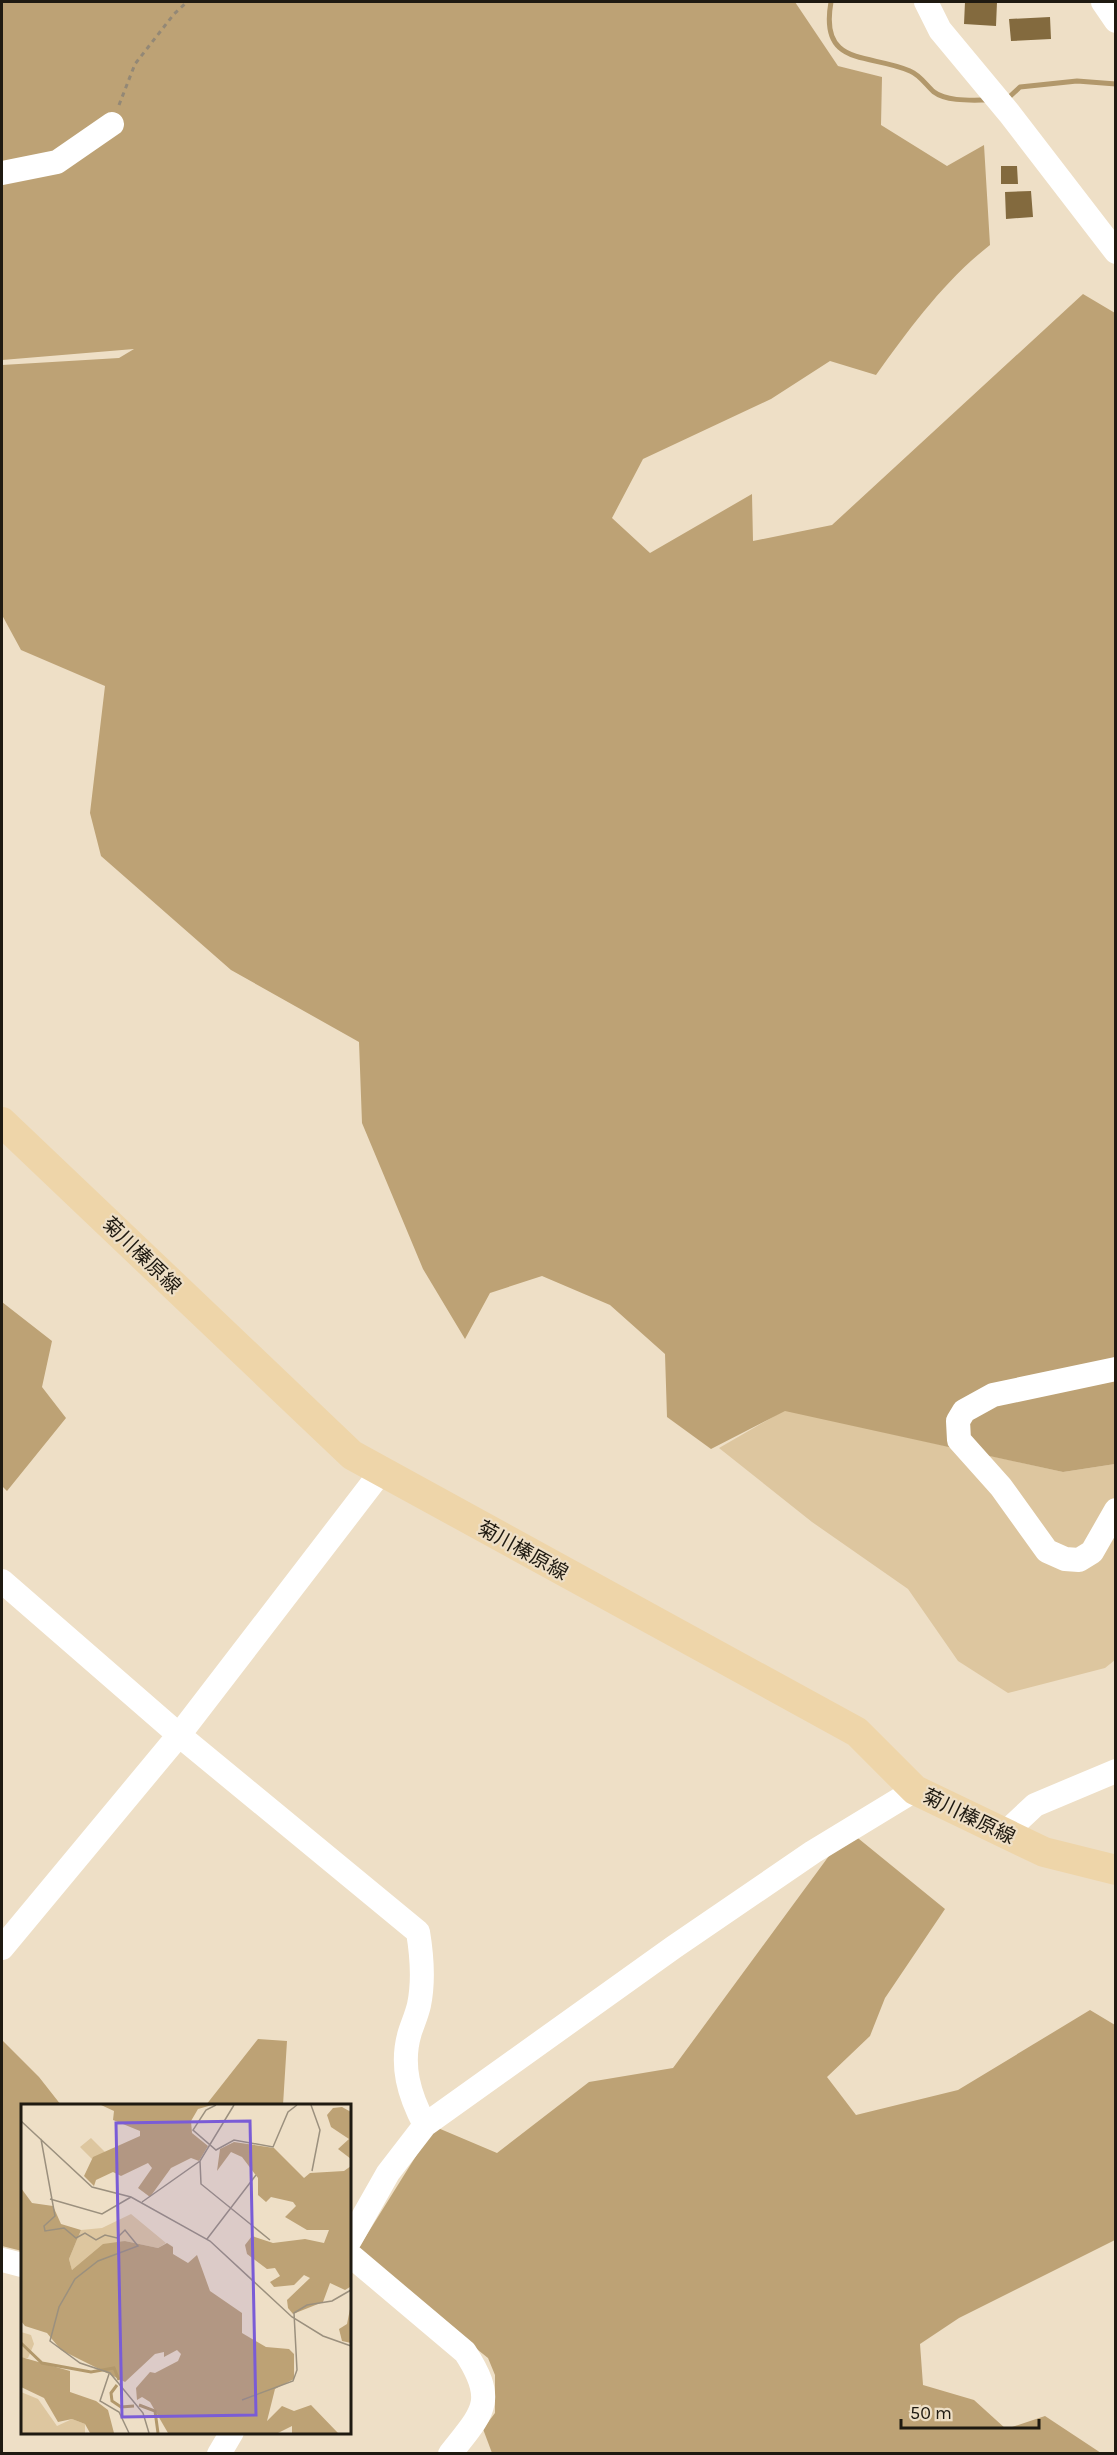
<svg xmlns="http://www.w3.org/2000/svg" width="1117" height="2455" viewBox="0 0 1117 2455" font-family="Karla,'Noto Sans JP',sans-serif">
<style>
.green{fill:#ddc69f}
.forest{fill:#bda275}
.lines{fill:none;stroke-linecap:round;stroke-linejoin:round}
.stream{stroke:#b2986b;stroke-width:5}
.building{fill:#836a3e}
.path{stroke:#938876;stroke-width:3;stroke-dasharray:4.5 4.5;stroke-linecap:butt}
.minor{stroke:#fff;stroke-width:24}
.major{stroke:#eed5a9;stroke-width:30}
.labels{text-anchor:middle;stroke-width:4.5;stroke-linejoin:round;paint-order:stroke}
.street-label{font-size:20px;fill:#1f1a11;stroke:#eedfc6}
.inset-river{fill:none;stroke:#b2986b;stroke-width:3}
.inset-road{fill:none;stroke:#9b907e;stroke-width:1.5}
.view{fill:#7a5cd6;fill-opacity:0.15;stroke:#7a5cd6;stroke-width:3}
.inset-edge{fill:none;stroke:#1f1a11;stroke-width:3}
</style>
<rect width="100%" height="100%" fill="#eedfc6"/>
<path class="green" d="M 785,1410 L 1063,1472 L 1115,1464 L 1115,1660 L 1105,1668 L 1008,1693 L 958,1661 L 908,1589 L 812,1522 L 719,1448 Z"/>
<path class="forest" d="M 2,2 L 795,2 L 838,66 L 882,77 L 881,125 L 947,166 L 984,145 L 990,245 C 944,281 910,328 876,375 L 830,361 L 771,399 L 643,459 L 612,518 L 650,553 L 752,494 L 753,541 L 832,525 L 1083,294 L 1115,313 L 1115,1464 L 1063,1472 L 785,1411 L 711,1449 L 667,1417 L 665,1354 L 610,1305 L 542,1276 L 490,1293 L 465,1339 L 423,1269 L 362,1123 L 359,1042 L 231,970 L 101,856 L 90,813 L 105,686 L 21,650 L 2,615 L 2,365 L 119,358 L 134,349 L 2,360 Z
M 2,1302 L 52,1341 L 42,1387 L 66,1418 L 7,1491 L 2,1486 Z
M 848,1830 L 945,1909 L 885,1998 L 870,2036 L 827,2077 L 856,2115 L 958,2090 L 1090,2010 L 1115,2025 L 1115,2240 L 959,2318 L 920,2344 L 923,2385 L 974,2400 L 1006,2429 L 1045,2416 L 1101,2453 L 492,2453 L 483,2429 L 495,2413 L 495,2375 L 488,2358 L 356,2252 L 426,2140 L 438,2128 L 497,2153 L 589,2082 L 673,2068 Z
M 258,2039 L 287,2041 L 283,2105 L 206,2105 Z
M 2,2040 L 39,2077 L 61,2105 L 22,2106 L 22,2251 L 2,2246 Z"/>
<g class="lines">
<path class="stream" d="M 831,2 C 819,68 870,53 910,71 C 920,75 926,85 934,92 C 947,102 973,100 988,100
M 1006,100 L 1020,87 L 1077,81 L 1116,84"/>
</g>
<path class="building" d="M 965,2 L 997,2 L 996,26 L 964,24 Z
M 1050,17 L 1051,39 L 1011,41 L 1009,19 Z
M 1001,166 L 1017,166 L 1018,184 L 1001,184 Z
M 1031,191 L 1033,217 L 1006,219 L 1005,192 Z"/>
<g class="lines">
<path class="path" d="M 119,105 L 135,64 L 174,14 L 187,2"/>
<path class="minor" d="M 926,2 L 940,30 L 1009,113 L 1116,252
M 1103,2 L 1116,21
M 2,173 L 57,162 L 112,124
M 1116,1369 L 993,1395 L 964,1411 L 958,1421 L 959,1440 L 1001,1487 L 1047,1551 L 1065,1559 L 1079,1560 L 1092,1552 L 1116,1510
M 2,1581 L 179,1735 L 418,1932 C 422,1956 424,1981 419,2005 C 417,2014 413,2023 410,2032 C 400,2065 409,2095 425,2125
M 1004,1834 L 1035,1805 L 1116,1771
M 2,1948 L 179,1735 L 381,1472
M 350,2240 L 388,2173 L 425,2125 L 674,1947 L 813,1852 L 915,1790
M 350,2255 L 465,2352 C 498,2402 482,2413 450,2454
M 2,2260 L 22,2265
M 219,2454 L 232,2432"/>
<path class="major" d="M 2,1122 L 352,1455 L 857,1732 L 915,1790 L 1044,1852 L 1116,1870"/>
</g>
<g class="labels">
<g class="street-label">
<text transform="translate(142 1255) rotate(44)" y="7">菊川榛原線</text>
<text transform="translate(523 1550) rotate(29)" y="7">菊川榛原線</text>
<text transform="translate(969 1816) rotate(26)" y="7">菊川榛原線</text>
</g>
</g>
<g transform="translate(21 2104)">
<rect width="330" height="330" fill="#eedfc6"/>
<path d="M 70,34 L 86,50 L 71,55 L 59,43 ZM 110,110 L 145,139 L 137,144 L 104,137 L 51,166 L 48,155 L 60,126 L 81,124 ZM 0,228 L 10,231 L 13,240 L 7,254 L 1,254 ZM 0,288 L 17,295 L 36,322 L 51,315 L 64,320 L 64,329 L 0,329 Z" fill="#ddc69f"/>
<path d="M 66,1 L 191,1 L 177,5 L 170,17 L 171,29 L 187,42 L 178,57 L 170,54 L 150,64 L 129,93 L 117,84 L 131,64 L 127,59 L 100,72 L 92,68 L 75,76 L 73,82 L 63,72 L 72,53 L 119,32 L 119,27 L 92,16 L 93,7 L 80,1 ZM 321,3 L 330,8 L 330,55 L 317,45 L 328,35 L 310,23 L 306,11 L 312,4 ZM 213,38 L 253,44 L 283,74 L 289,69 L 323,67 L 330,62 L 329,183 L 324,186 L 309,179 L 302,198 L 272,210 L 267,204 L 266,196 L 289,174 L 283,171 L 273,181 L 253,183 L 249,178 L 259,172 L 254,164 L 246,165 L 226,150 L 224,141 L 231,132 L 252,139 L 284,135 L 303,139 L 308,126 L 286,126 L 264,113 L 275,102 L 272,98 L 250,93 L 245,98 L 237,91 L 237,74 L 221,53 L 210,48 L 196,67 L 199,45 ZM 0,84 L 11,99 L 32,102 L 40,120 L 60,126 L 48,155 L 51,166 L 82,140 L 104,137 L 137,144 L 146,139 L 152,143 L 152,150 L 167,159 L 176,151 L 189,187 L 221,209 L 221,229 L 245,243 L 268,245 L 273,250 L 273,275 L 254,285 L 246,317 L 261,302 L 273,307 L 290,301 L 317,329 L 271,329 L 271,322 L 257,329 L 147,329 L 129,298 L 121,293 L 116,296 L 115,284 L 129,268 L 134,269 L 157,257 L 160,250 L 156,246 L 143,253 L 143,248 L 134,250 L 104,278 L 40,246 L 26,229 L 4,222 L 0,217 ZM 330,200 L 330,239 L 321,237 L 318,225 L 326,220 ZM 0,253 L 49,267 L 49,288 L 75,297 L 87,306 L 93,329 L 69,329 L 64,320 L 51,315 L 37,318 L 23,294 L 0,283 Z" fill="#bda275"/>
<path class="inset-river" d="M 0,239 L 21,259 L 70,268 L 93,264 L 98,276M 96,281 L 90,289 L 91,297 L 100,303 L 113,302M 118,301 L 134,307 L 137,329"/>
<path class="inset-road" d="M 195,1 L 185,6 L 172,26 L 195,46 L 213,36 L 252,43 L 267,8 L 276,1M 290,1 L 299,26 L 291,67M 0,17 L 71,83 L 110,93 L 189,137 L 271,213 L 302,232 L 330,242M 20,35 L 34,112 L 23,122 L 24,127 L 43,124 L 55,134 L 64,129 L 75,136 L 84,131 L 96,134 L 104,126 L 117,142 L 77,157 L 54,175 L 38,203 L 29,237 L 59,259 L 89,269 L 122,309 L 128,329M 179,57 L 180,80 L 249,136M 29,95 L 81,110 L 110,93M 121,98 L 179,57 L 213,1M 186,135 L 235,71M 88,270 L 79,297 L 98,308 L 108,329M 221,296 L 272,277 L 276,266 L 273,209 L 286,201 L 311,197 L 330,186"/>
<path class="view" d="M 229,17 L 235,311 L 101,313 L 95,19 Z"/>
<rect width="330" height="330" class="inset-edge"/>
</g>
<rect width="1117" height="2455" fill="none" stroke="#1f1a11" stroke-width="6"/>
<path d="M901 2419v9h138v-9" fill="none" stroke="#1f1a11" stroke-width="3"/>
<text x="910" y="2419" font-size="18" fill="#1f1a11" stroke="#eedfc6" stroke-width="4.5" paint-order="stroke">50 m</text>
</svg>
